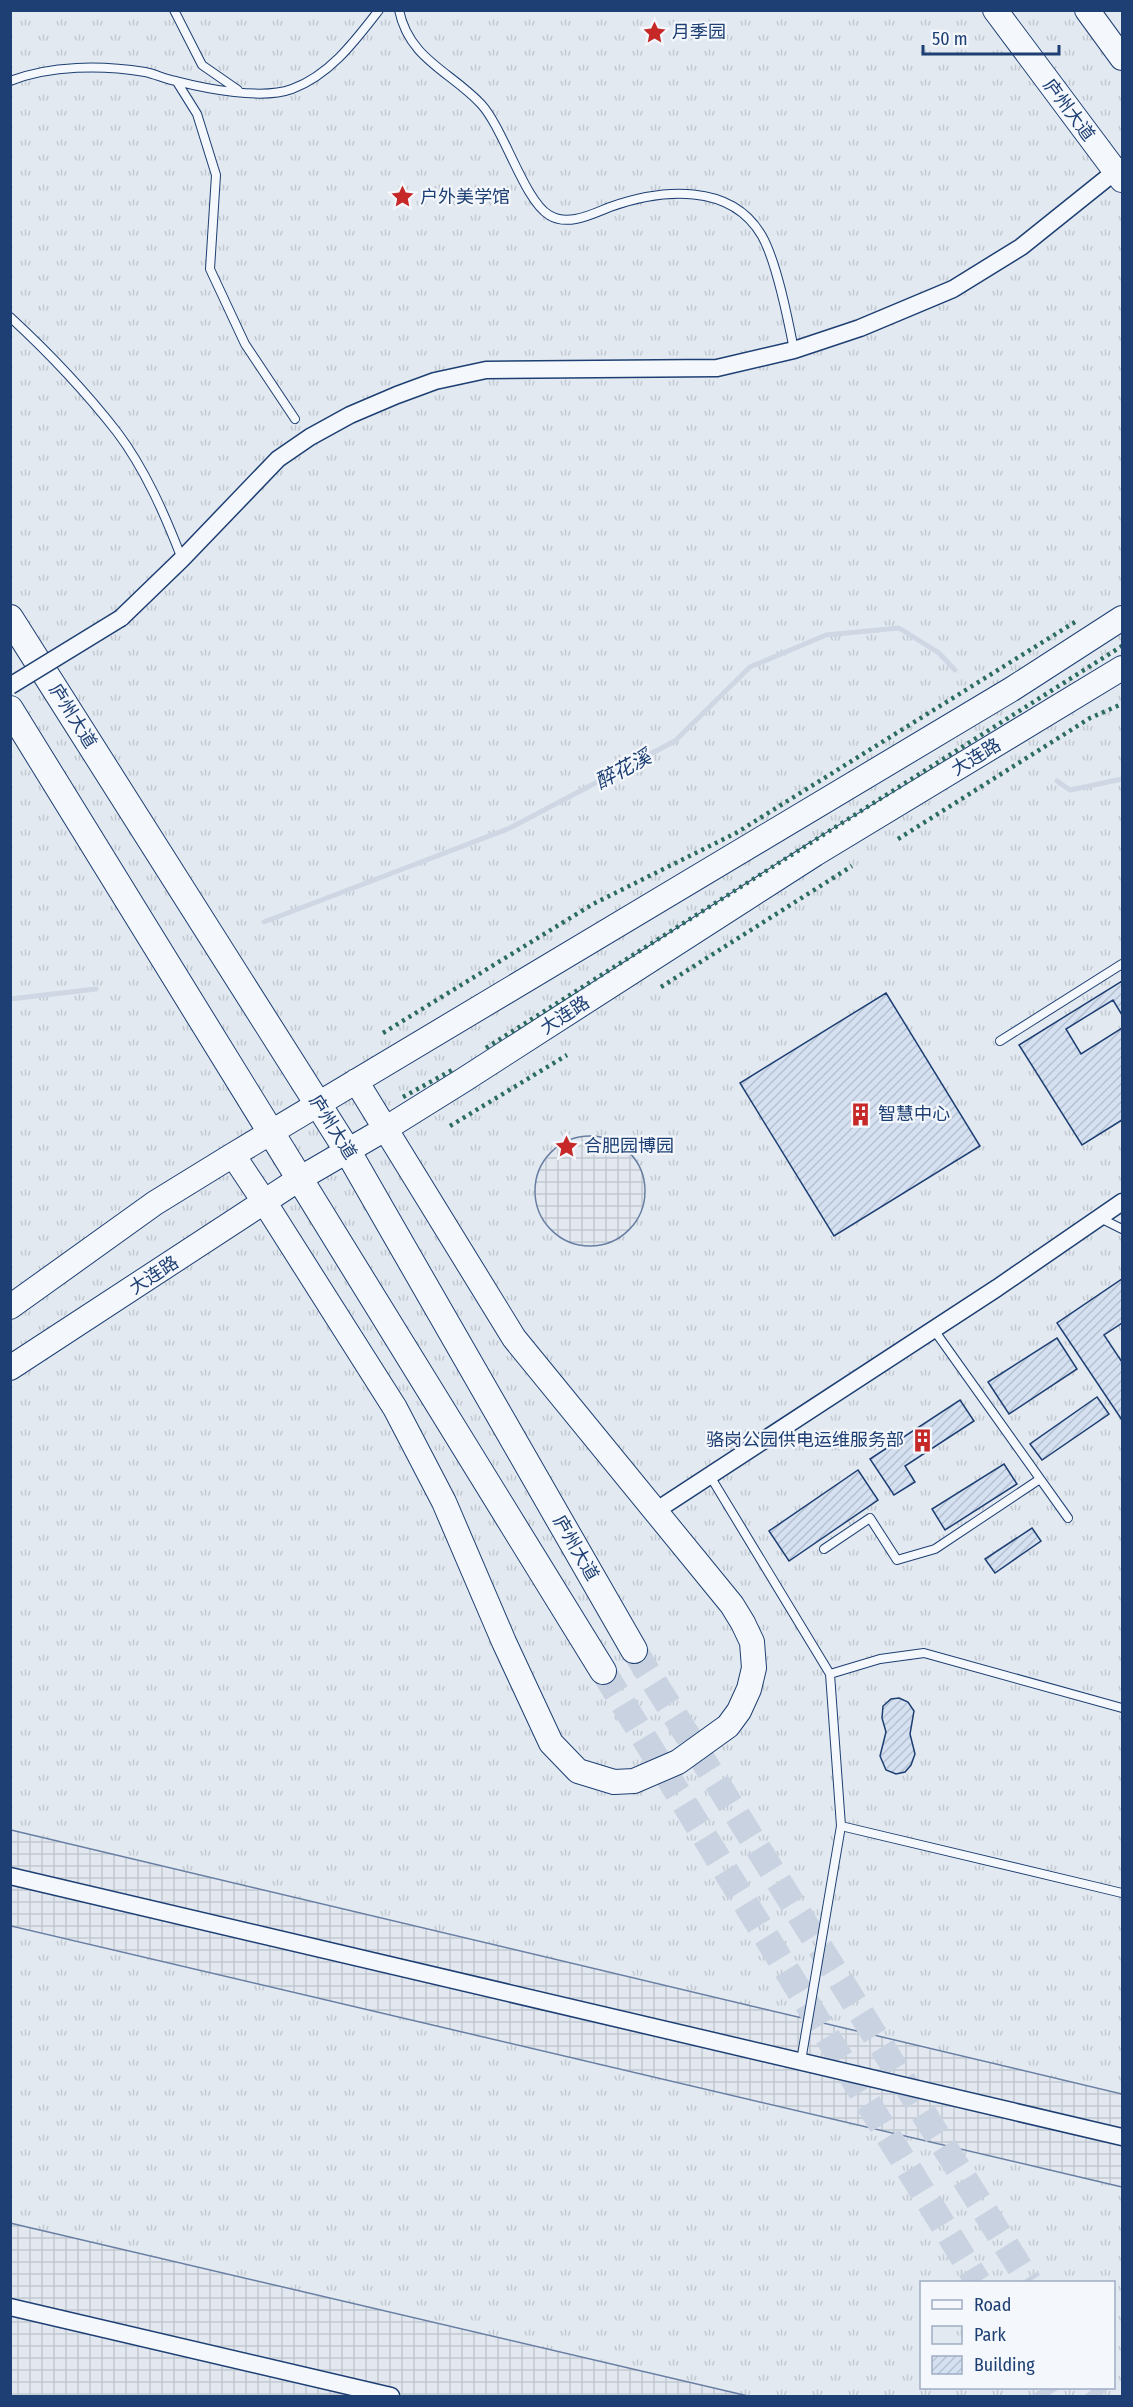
<svg xmlns="http://www.w3.org/2000/svg" width="1133" height="2407" viewBox="0 0 1133 2407" font-family="'Fira Sans Condensed','Noto Sans SC',sans-serif">
<style>
.park{fill:url(#park-tufts);stroke:#687fa3;stroke-width:1.5;fill-rule:evenodd}
.plaza{fill:url(#plaza-grid);stroke:#687fa3;stroke-width:1.5}
.lines{fill:none;stroke-linecap:round;stroke-linejoin:round}
.stream{stroke:#cfd7e4;stroke-width:5}
.building{fill:url(#building-hatch);stroke:#1d3f73;stroke-width:1.5}
.primary-tunnel{stroke:#c9d2e0;stroke-width:26;stroke-dasharray:26 13;stroke-linecap:butt}
.lane-casing{stroke:#1d3f73;stroke-width:10}
.street-casing{stroke:#1d3f73;stroke-width:19}
.secondary-casing{stroke:#1d3f73;stroke-width:26}
.primary-casing{stroke:#1d3f73;stroke-width:28}
.lane{stroke:#f4f7fb;stroke-width:8}
.street{stroke:#f4f7fb;stroke-width:16}
.secondary{stroke:#f4f7fb;stroke-width:24}
.primary{stroke:#f4f7fb;stroke-width:26}
.street-bridge-casing{stroke:#1d3f73;stroke-width:19;stroke-linecap:butt}
.street-bridge{stroke:#f4f7fb;stroke-width:16}
.hedge{stroke:#2c6c60;stroke-width:4.5;stroke-dasharray:3 4.5;stroke-linecap:butt}
.labels{text-anchor:middle;stroke-width:4.5;stroke-linejoin:round;paint-order:stroke}
.poi-label{font-size:18px;fill:#1d3f73;stroke:#f4f7fb;text-anchor:start}
.street-label{font-size:18px;fill:#1d3f73;stroke:#f4f7fb}
.water-label{font-size:20px;font-style:italic;fill:#1d3f73;stroke:#f4f7fb}
</style>
<defs>
<pattern id="park-tufts" width="24" height="20" patternUnits="userSpaceOnUse" patternTransform="scale(1.5)"><rect width="24" height="20" fill="#e3e9f0"/><path d="M3 7l-1-3M5 7V3M7 7l1-3M15 17l-1-3M17 17v-4M19 17l1-3" fill="none" stroke="#c2c9d1"/></pattern>
<pattern id="plaza-grid" width="8" height="8" patternUnits="userSpaceOnUse" patternTransform="scale(1.5)"><rect width="8" height="8" fill="#e3e8f0"/><path d="M0 4h8M4 0v8" fill="none" stroke="#c2c8d1"/></pattern>
<pattern id="building-hatch" width="6" height="6" patternUnits="userSpaceOnUse" patternTransform="scale(1.5)"><rect width="6" height="6" fill="#d5e0f0"/><path d="M-1 1l2-2M0 6l6-6M5 7l2-2" fill="none" stroke="#b6c1d1"/></pattern>
</defs>
<rect width="100%" height="100%" fill="#f4f7fb"/>
<path class="park" d="M 11,11 L 1122,11 L 1122,2396 L 11,2396 ZM 922,2282 L 1114,2282 L 1114,2388 L 922,2388 Z"/>
<path class="plaza" d="M535 1191a55 55 0 1 1 110 0a55 55 0 1 1-110 0Z
M 11,1830 L 1122,2094 L 1122,2187 L 11,1926 Z
M 10,2223 L 748,2396 L 10,2396 Z"/>
<g class="lines">
<path class="stream" d="M 1057,781 L 1070,790 L 1122,779
M 264,922 L 510,828 L 675,741 L 750,667 L 826,635 L 899,628 L 939,653 L 955,670
M 10,999 L 96,989"/>
</g>
<path class="building" d="M 1122,981 L 1122,1015 L 1113,1000 L 1066,1029 L 1081,1054 L 1122,1028 L 1122,1120 L 1082,1145 L 1019,1045 Z
M 886,993 L 980,1146 L 834,1236 L 740,1083 Z
M 1122,1279 L 1122,1323 L 1104,1335 L 1122,1362 L 1122,1420 L 1057,1323 Z
M 1057,1338 L 1077,1369 L 1009,1414 L 988,1382 Z
M 1097,1397 L 1109,1414 L 1042,1460 L 1030,1444 Z
M 960,1400 L 974,1421 L 905,1466 L 915,1482 L 894,1495 L 870,1459 Z
M 1004,1464 L 1017,1484 L 945,1530 L 932,1509 Z
M 858,1470 L 878,1500 L 789,1561 L 769,1531 Z
M 1032,1528 L 1041,1541 L 995,1573 L 985,1559 Z
M 899,1698 L 908,1702 L 914,1711 L 910,1734 L 915,1754 L 911,1765 L 905,1772 L 896,1774 L 886,1770 L 880,1756 L 886,1732 L 882,1718 L 883,1706 L 891,1699 Z"/>
<g class="lines">
<path class="primary-tunnel" d="M 634,1650 L 1029,2282
M 603,1671 L 978,2282
M 1043,2388 L 1048,2396
M 1094,2388 L 1100,2396"/>
<defs>
<path id="lane" d="M 174,10 L 202,65 L 238,90
M 399,10 C 409,59 450,71 481,104 C 504,129 524,200 549,215 C 568,227 592,214 610,207 C 661,189 731,182 762,236 C 777,263 788,319 794,350
M 10,81 C 51,65 102,65 145,72 C 155,74 165,79 176,81 C 207,89 262,100 292,89 C 330,75 355,41 379,10
M 177,82 L 197,114 L 216,175 L 210,269 L 245,344 L 295,419
M 10,317 C 48,352 85,391 117,432 C 145,469 165,515 182,559
M 1000,1041 L 1122,964
M 1100,1218 L 1122,1229
M 934,1330 L 1068,1518
M 710,1476 L 830,1674 L 841,1826 L 801,2061
M 824,1549 L 870,1518 L 897,1560 L 935,1549 L 1040,1479
M 830,1674 L 880,1659 L 924,1653 L 1122,1708
M 841,1826 L 1122,1893"/>
<path id="street" d="M 121,618 L 182,559 L 278,459 L 310,437 L 350,415 L 397,395 L 435,381 L 486,370 L 717,368 L 794,350 L 860,328 L 953,289 L 1021,247 L 1122,166
M 654,1512 L 997,1288 L 1122,1202
M 10,1876 L 1122,2137
M 10,2307 L 391,2396"/>
<path id="secondary" d="M 995,10 L 1122,180
M 1087,10 L 1122,58
M 233,1155 L 265,1203 L 395,1408 L 444,1502 L 504,1642 L 551,1743 L 578,1771 L 614,1782 L 634,1781 L 678,1762 L 728,1726 L 739,1711 L 749,1689 L 754,1668 L 752,1642 L 743,1623 L 732,1605 L 514,1338 L 356,1081
M 10,1307 L 155,1203 L 233,1155 L 1012,689 L 1122,618
M 10,1368 L 299,1179 L 385,1129 L 462,1081 L 815,854 L 1122,668"/>
<path id="primary" d="M 10,618 L 347,1150 L 634,1650
M 10,709 L 603,1671"/>
</defs>
<use href="#lane" class="lane-casing"/>
<use href="#street" class="street-casing"/>
<use href="#secondary" class="secondary-casing"/>
<use href="#primary" class="primary-casing"/>
<use href="#lane" class="lane"/>
<use href="#street" class="street"/>
<use href="#secondary" class="secondary"/>
<use href="#primary" class="primary"/>
<defs>
<path id="street-bridge" d="M 10,686 L 121,618"/>
</defs>
<use href="#street-bridge" class="street-bridge-casing"/>
<use href="#street-bridge" class="street-bridge"/>
<path class="hedge" d="M 898,839 L 1090,718 L 1122,704
M 661,987 L 852,866
M 383,1033 L 593,904 L 736,833 L 1075,622
M 486,1048 L 1122,646
M 403,1097 L 454,1069
M 450,1126 L 567,1055"/>
</g>
<defs>
<symbol id="sight-bare" viewBox="-9 -9 18 18"><path d="M0-6L1.8-2.2L6-1.7L2.9 1.2L3.7 5.4L0 3.3L-3.7 5.4L-2.9 1.2L-6-1.7L-1.8-2.2Z" fill="#c62828" stroke="#f4f7fb" stroke-width="2.5" paint-order="stroke"/></symbol>
<symbol id="building-bare" viewBox="-9 -9 18 18"><path d="M-4-6H4V6H1V3H-1V6H-4ZM-2.5-4.3h1.7v1.8h-1.7ZM.8-4.3h1.7v1.8H.8ZM-2.5-1h1.7V.8h-1.7ZM.8-1h1.7V.8H.8Z" fill="#c62828" stroke="#f4f7fb" stroke-width="2.5" paint-order="stroke"/></symbol>
</defs>
<g fill-rule="evenodd">
<use href="#sight-bare" x="638" y="16" width="33" height="33"/>
<use href="#sight-bare" x="386" y="180" width="33" height="33"/>
<use href="#building-bare" x="844" y="1098" width="33" height="33"/>
<use href="#sight-bare" x="550" y="1130" width="33" height="33"/>
<use href="#building-bare" x="906" y="1424" width="33" height="33"/>
</g>
<g class="labels">
<g class="poi-label">
<text x="672" y="38">月季园</text>
<text x="420" y="203">户外美学馆</text>
<text x="878" y="1120">智慧中心</text>
<text x="584" y="1152">合肥园博园</text>
<text x="904" y="1446" text-anchor="end">骆岗公园供电运维服务部</text>
</g>
<g class="street-label">
<text transform="translate(1069 110) rotate(53)" y="6">庐州大道</text>
<text transform="translate(73 716) rotate(58)" y="6">庐州大道</text>
<text transform="translate(976 757) rotate(-31)" y="6">大连路</text>
<text transform="translate(565 1015) rotate(-33)" y="6">大连路</text>
<text transform="translate(333 1127) rotate(58)" y="6">庐州大道</text>
<text transform="translate(154 1275) rotate(-33)" y="6">大连路</text>
<text transform="translate(576 1548) rotate(60)" y="6">庐州大道</text>
</g>
<g class="water-label">
<text transform="translate(623 769) rotate(-28)" y="7">醉花溪</text>
</g>
</g>
<rect width="1133" height="2407" fill="none" stroke="#1d3f73" stroke-width="24"/>
<rect x="920" y="2281" width="195" height="108" fill="#f4f7fb" stroke="#9eadc5" stroke-width="1.5"/>
<rect x="932" y="2300" width="30" height="9" fill="#f4f7fb" stroke="#9eadc5" stroke-width="1.5"/>
<text x="974" y="2311" font-size="18" fill="#1d3f73">Road</text>
<rect x="932" y="2326" width="30" height="18" fill="url(#park-tufts)" stroke="#9eadc5" stroke-width="1.5"/>
<text x="974" y="2341" font-size="18" fill="#1d3f73">Park</text>
<rect x="932" y="2356" width="30" height="18" fill="url(#building-hatch)" stroke="#9eadc5" stroke-width="1.5"/>
<text x="974" y="2371" font-size="18" fill="#1d3f73">Building</text>
<path d="M923 45v9h136v-9" fill="none" stroke="#1d3f73" stroke-width="3"/>
<text x="932" y="45" font-size="18" fill="#1d3f73" stroke="#f4f7fb" stroke-width="4.5" paint-order="stroke">50 m</text>
</svg>
